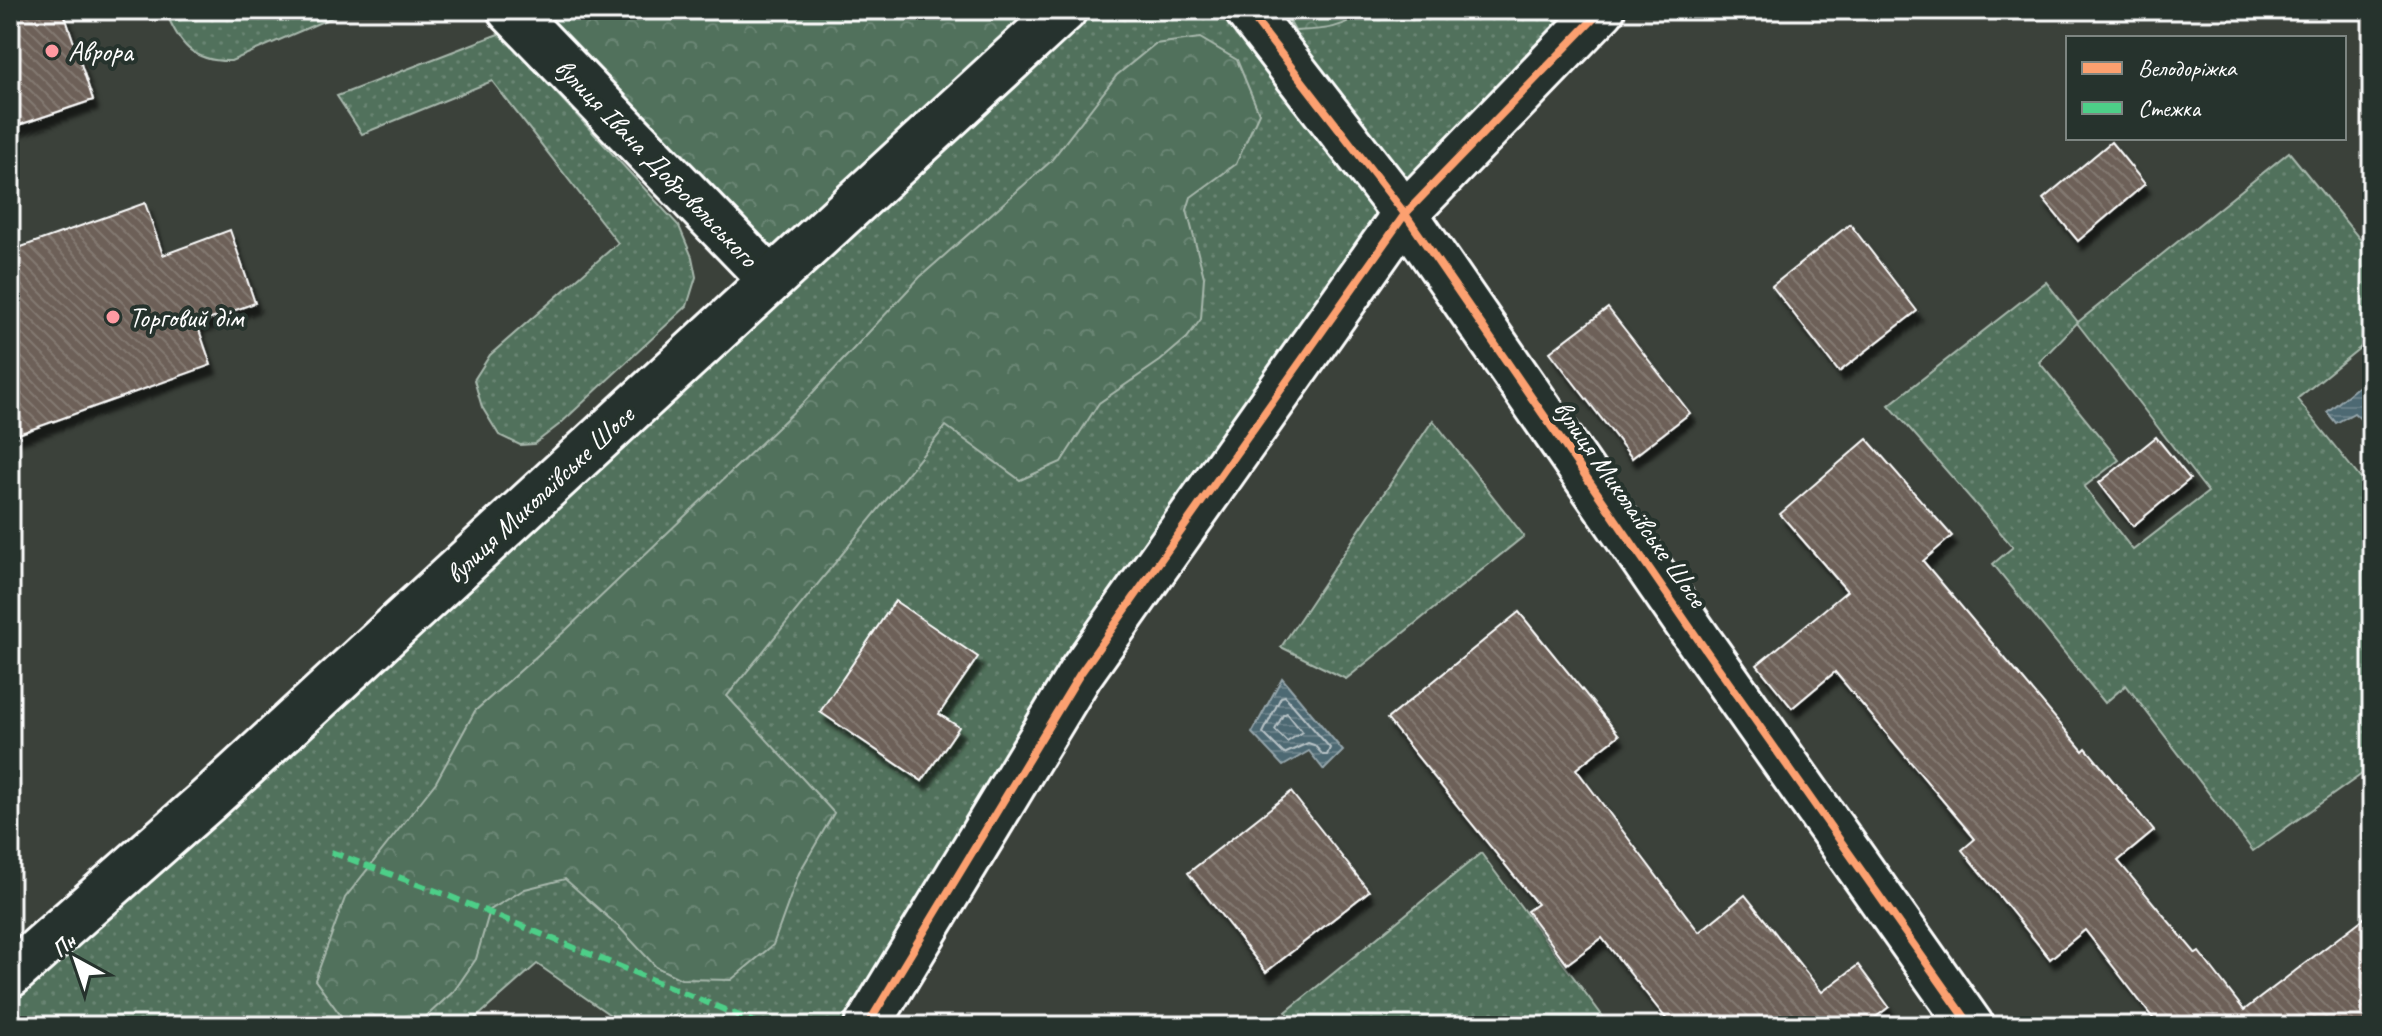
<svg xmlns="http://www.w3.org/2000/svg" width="2382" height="1036" viewBox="0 0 2382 1036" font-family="Caveat,sans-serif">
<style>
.grass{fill:url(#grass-dots);stroke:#a8b8ad;stroke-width:2;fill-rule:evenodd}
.forest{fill:url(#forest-crowns);stroke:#a8b8ad;stroke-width:2}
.water{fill:url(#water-rules);stroke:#95a5ab;stroke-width:2}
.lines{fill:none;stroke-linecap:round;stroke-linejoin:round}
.shore{stroke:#b8c3c7;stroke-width:2}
.building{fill:url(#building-back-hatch);stroke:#fff;stroke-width:2;filter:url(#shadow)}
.minor-casing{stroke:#fff;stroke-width:50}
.major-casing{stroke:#fff;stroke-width:50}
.minor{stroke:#26332d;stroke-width:44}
.major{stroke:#26332d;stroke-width:44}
.quiet{stroke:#4dcf88;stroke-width:6;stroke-dasharray:12 6;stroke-linecap:butt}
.cycleway-casing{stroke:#26332d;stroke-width:13}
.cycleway{stroke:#fca06f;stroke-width:8}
.poi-dot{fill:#ff9aa2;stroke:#26332d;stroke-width:3}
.labels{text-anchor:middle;stroke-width:8;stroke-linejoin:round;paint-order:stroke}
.poi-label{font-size:28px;fill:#fff;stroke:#26332d;text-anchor:start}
.street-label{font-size:28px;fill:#fff;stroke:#26332d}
</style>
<defs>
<pattern id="grass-dots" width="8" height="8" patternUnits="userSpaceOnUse" patternTransform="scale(2)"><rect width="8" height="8" fill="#51715b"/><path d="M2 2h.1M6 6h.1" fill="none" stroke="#6b8674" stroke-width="1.8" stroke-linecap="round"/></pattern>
<pattern id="forest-crowns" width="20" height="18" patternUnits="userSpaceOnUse" patternTransform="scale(2)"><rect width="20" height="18" fill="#51715b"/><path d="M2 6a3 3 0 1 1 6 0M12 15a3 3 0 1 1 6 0" fill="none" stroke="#6b8674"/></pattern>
<pattern id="water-rules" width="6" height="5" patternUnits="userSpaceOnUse" patternTransform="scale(2)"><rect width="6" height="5" fill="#4e6973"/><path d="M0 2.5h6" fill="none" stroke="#698088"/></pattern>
<pattern id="building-back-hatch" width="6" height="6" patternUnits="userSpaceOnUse" patternTransform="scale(2)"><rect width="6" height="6" fill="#6d6158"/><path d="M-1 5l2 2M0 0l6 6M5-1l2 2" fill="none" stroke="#837971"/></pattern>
<filter id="shadow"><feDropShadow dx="5" dy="9" stdDeviation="2" flood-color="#0009"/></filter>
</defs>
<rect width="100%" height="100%" fill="#3b413a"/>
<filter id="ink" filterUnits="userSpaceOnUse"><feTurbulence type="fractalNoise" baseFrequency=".0125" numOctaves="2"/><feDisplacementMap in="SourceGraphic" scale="16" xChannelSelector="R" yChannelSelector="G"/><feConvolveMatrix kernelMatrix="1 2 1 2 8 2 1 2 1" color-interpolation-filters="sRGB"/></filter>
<g filter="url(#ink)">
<path class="grass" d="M 165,10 L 349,10 L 231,61 C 192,62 179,44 165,10 Z
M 1064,10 L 1602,10 L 1405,214 L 867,1026 L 626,1026 L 537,964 L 467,1026 L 10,1026 L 10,975 Z
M 501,33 L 679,226 L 692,257 L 696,277 L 687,306 L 560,424 L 534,444 L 520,445 L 499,435 L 482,407 L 474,380 L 490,355 L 618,243 L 492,81 L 362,134 L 337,96 Z
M 2289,152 L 2372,254 L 2372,338 L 2297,399 L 2372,493 L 2372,767 L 2253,851 L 2126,685 L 2105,703 L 1993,564 L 2013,547 L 1889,405 L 2046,282 L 2078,322 ZM 2077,323 L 2208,492 L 2133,550 L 2084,487 L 2119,460 L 2039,362 Z
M 1433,420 L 1524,536 L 1346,679 L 1281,647 Z
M 1481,853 L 1610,1026 L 1297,1026 L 1286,1012 Z"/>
<path class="forest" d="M 510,10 L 1064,10 L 771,280 Z
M 1283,10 L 1361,10 C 1347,30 1318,30 1295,31 Z
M 1200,38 L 1237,60 L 1259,113 L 1236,164 L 1191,197 L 1187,210 L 1204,277 L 1201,319 L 1187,338 L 1160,361 L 1099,403 L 1061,462 L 1020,480 L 946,426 L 727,696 L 834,813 L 799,873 L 773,945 L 731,980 L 681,979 L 656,967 L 619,927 L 565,879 L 525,889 L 490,910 L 476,959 L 454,991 L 419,1023 L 406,1026 L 347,1024 L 315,980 L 345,898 L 436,782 L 475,711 L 566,630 L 805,401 L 920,277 L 1050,162 L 1117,75 L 1155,44 Z"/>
<path class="water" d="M 2372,375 L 2372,418 L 2363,421 L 2354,413 L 2336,423 L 2327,412 Z
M 1282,678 L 1343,751 L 1324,770 L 1309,751 L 1283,766 L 1252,733 Z"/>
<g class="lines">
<path class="shore" d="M 1285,696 L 1330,748 L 1327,755 L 1323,755 L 1314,745 L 1308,743 L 1284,754 L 1263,733 L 1281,697 Z
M 1287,713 L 1302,732 L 1287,742 L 1275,730 L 1283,715 Z"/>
</g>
<path class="building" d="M 10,10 L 63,10 L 93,100 L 10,128 Z
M 2111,142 L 2145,184 L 2078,241 L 2043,199 Z
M 145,203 L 163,255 L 230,230 L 255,303 L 197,324 L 211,365 L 10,437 L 10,251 Z
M 1850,224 L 1917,311 L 1839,372 L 1772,286 Z
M 1608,308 L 1690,413 L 1632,458 L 1550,352 Z
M 2156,437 L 2190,479 L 2133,526 L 2099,483 Z
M 1867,439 L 1952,536 L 1923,561 L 2083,751 L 2086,748 L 2154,831 L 2118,861 L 2196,954 L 2199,952 L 2244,1010 L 2372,912 L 2372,1026 L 2159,1026 L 2085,930 L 2050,959 L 1962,850 L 1975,839 L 1835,672 L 1792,708 L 1757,665 L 1847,591 L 1780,514 Z
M 895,601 L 978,657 L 939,714 L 959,727 L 922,781 L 820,712 Z
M 1519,612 L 1619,735 L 1576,769 L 1699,932 L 1745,895 L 1822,992 L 1858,965 L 1889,1007 L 1864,1026 L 1672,1026 L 1602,938 L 1567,964 L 1527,911 L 1537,904 L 1387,719 Z
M 1291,792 L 1369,891 L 1266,972 L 1188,873 Z"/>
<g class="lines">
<defs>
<path id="minor" d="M 510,10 L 771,280
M 1247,10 L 1405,214 L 1700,642 L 1971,1026
M 867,1026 L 1080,674 L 1405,214 L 1602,10"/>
<path id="major" d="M 10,975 L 207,801 L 1064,10"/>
</defs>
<use href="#minor" class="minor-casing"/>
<use href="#major" class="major-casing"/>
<use href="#minor" class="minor"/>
<use href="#major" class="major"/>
<path class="quiet" d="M 331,852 L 444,894 L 764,1026"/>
<defs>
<path id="cycleway" d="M 1247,10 L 1405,214 L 1700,642 L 1971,1026
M 867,1026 L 1080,674 L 1405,214 L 1602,10"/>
</defs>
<use href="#cycleway" class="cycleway-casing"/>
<use href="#cycleway" class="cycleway"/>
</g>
</g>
<g class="poi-dot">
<circle cx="52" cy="51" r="8"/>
<circle cx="113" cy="317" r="8"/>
</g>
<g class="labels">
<g class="poi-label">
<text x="68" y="61">Аврора</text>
<text x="129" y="327">Торговий дім</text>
</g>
<g class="street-label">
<text transform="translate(657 162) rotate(46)" y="10">вулиця Івана Добровольського</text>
<text transform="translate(539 494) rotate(-43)" y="10">вулиця Миколаївське Шосе</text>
<text transform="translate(1631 503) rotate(55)" y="10">вулиця Миколаївське Шосе</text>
</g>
</g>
<rect width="2382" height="1036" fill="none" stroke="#26332d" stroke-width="40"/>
<rect x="20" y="20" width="2342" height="996" fill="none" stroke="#fff" stroke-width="3" filter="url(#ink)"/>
<rect x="2066" y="36" width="280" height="104" fill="#26332d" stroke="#7d8581" stroke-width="2"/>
<rect x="2082" y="62" width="40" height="12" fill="#fca06f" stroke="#7d8581" stroke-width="2"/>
<text x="2138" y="76" font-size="24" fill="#ffffff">Велодоріжка</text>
<rect x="2082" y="102" width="40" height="12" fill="#4dcf88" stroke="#7d8581" stroke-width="2"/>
<text x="2138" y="116" font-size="24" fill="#ffffff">Стежка</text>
<g transform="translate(76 960) rotate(320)" stroke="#26332d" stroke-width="6" paint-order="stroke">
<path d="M0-6L14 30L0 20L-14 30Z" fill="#ffffff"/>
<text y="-12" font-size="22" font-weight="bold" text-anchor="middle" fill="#ffffff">Пн</text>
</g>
</svg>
